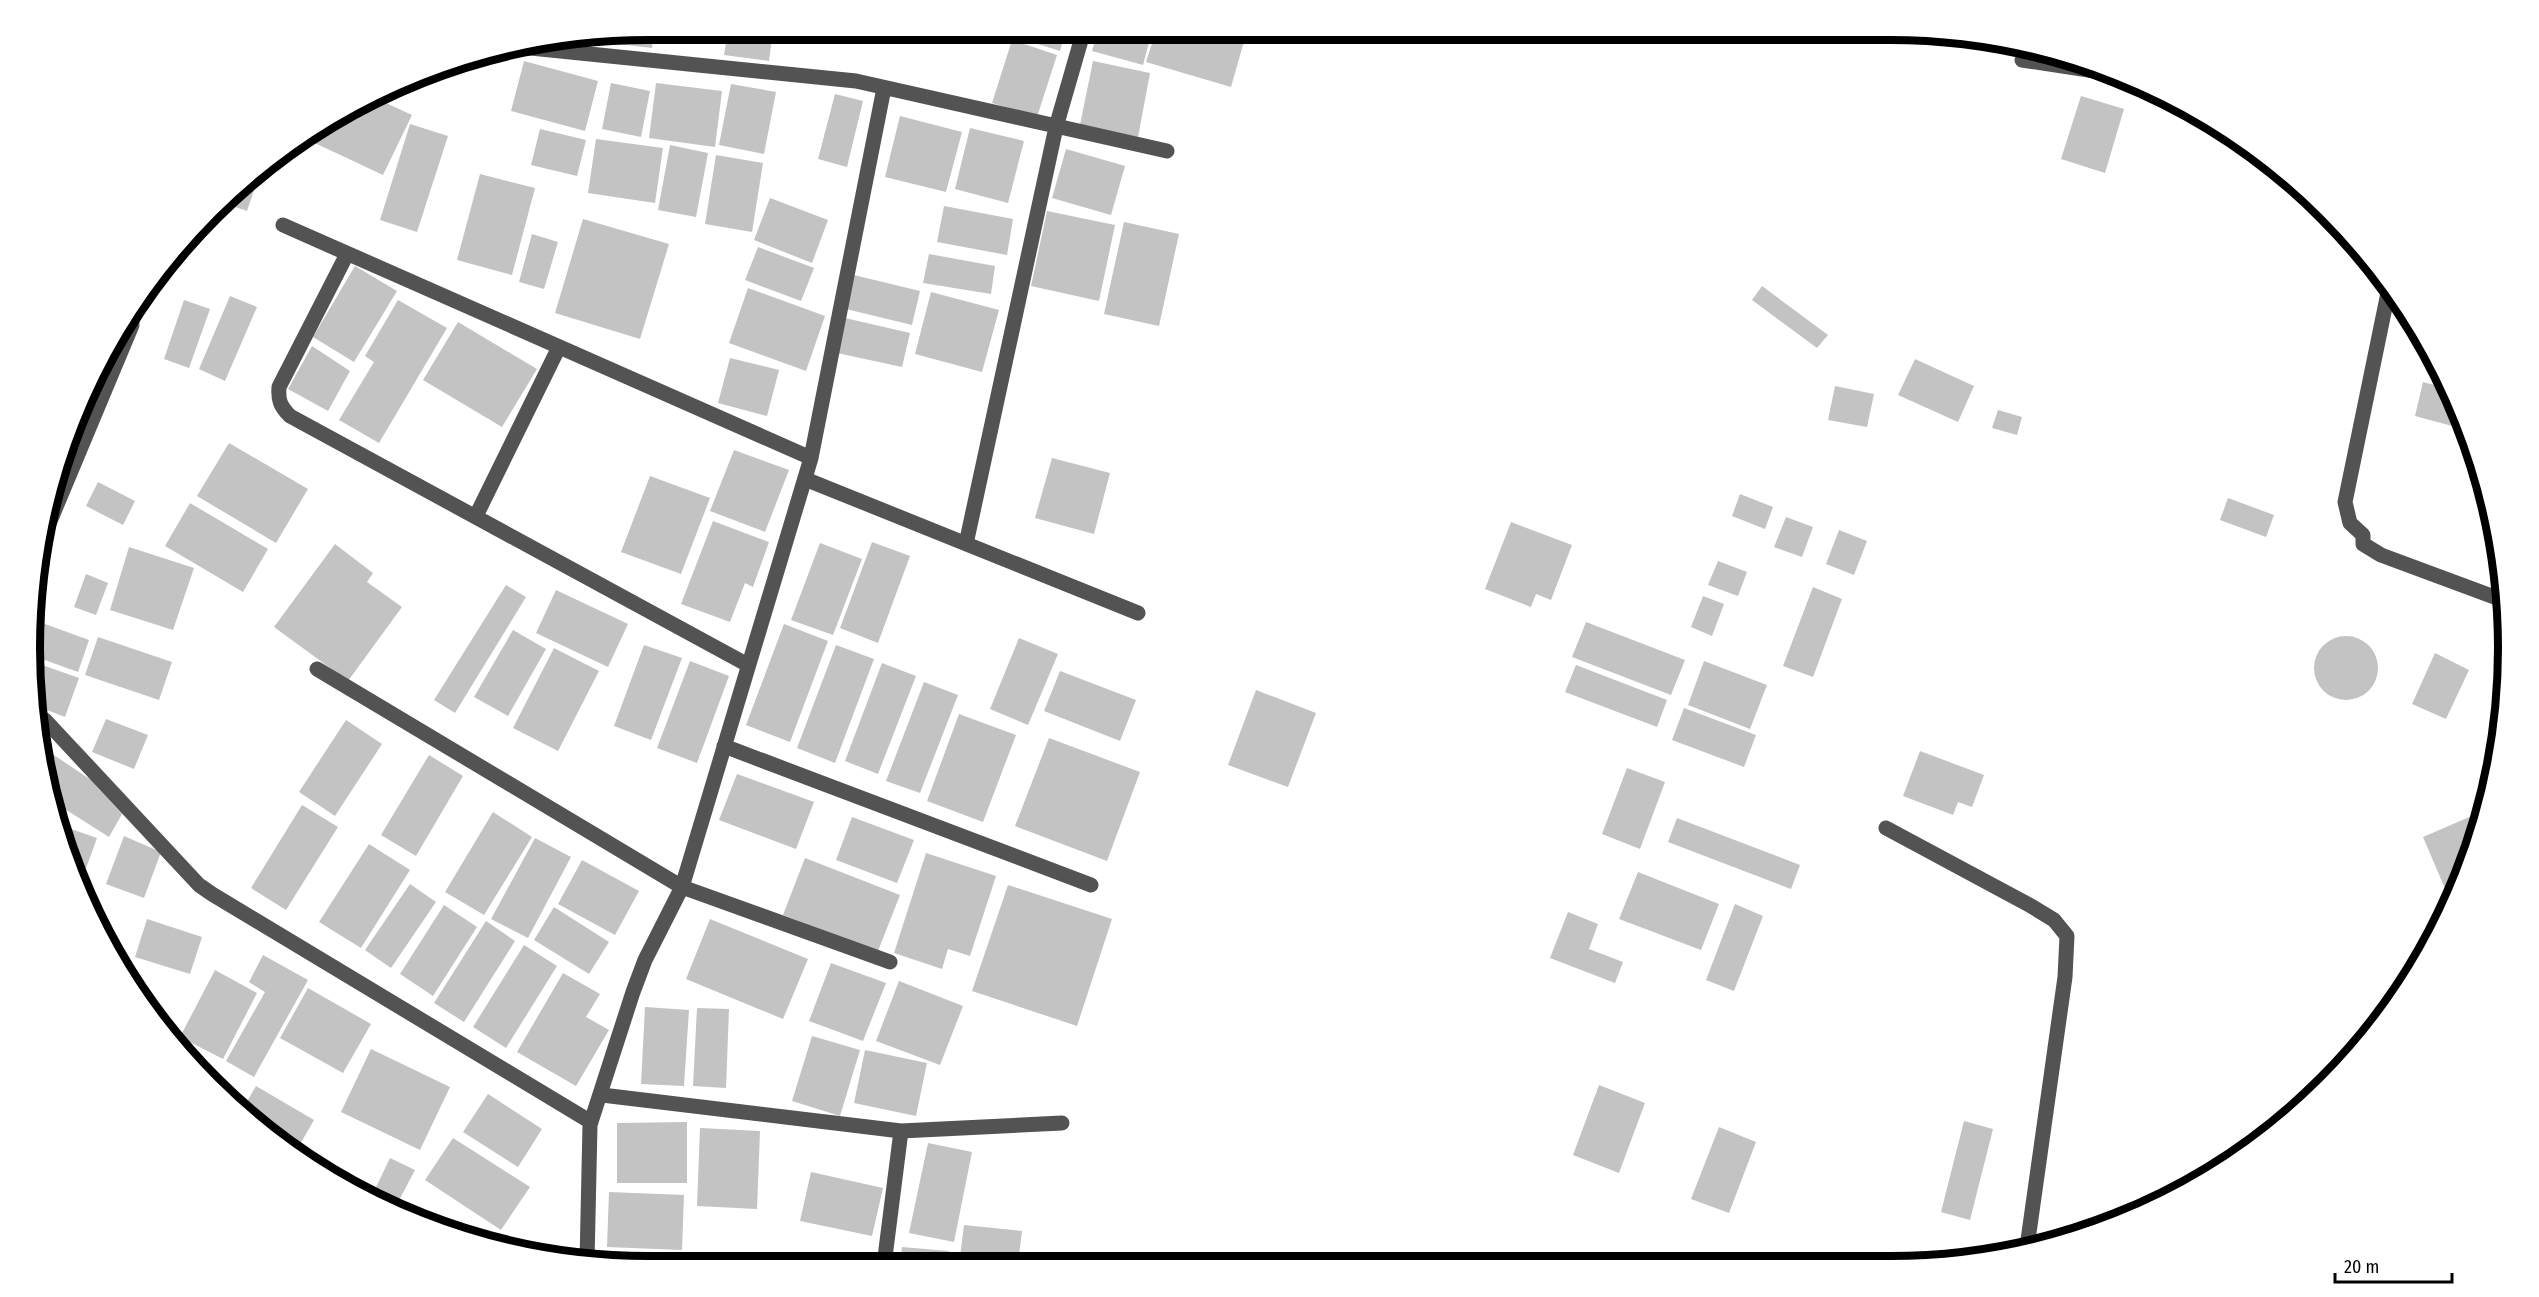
<svg xmlns="http://www.w3.org/2000/svg" width="2539" height="1297" viewBox="0 0 2539 1297" font-family="'Fira Sans Condensed',sans-serif">
<style>
.building{fill:#c3c3c3}
.lines{fill:none;stroke-linecap:round;stroke-linejoin:round}
.minor{stroke:#535353;stroke-width:15}
.rim{fill:none;stroke:#000;stroke-width:8}
</style>
<rect width="100%" height="100%" fill="#fff"/>
<path class="building" d="M 654,30 L 652,48 L 611,43 L 612,34 Z
M 728,30 L 773,30 L 769,61 L 724,55 Z
M 1017,30 L 1066,30 L 1060,51 L 1015,37 Z
M 1098,30 L 1152,31 L 1143,65 L 1092,51 Z
M 1156,31 L 1247,31 L 1231,87 L 1146,62 Z
M 1012,40 L 1057,55 L 1037,117 L 992,103 Z
M 524,61 L 598,81 L 585,131 L 511,111 Z
M 1093,61 L 1150,73 L 1138,137 L 1080,125 Z
M 611,83 L 650,91 L 641,137 L 602,129 Z
M 656,83 L 722,91 L 715,147 L 649,138 Z
M 731,84 L 776,92 L 764,154 L 719,145 Z
M 835,94 L 863,101 L 847,167 L 818,159 Z
M 2081,96 L 2124,109 L 2105,173 L 2061,159 Z
M 373,97 L 412,115 L 383,175 L 302,137 L 340,113 Z
M 900,116 L 962,132 L 946,192 L 885,177 Z
M 410,124 L 448,136 L 417,232 L 380,220 Z
M 970,128 L 1024,141 L 1008,203 L 955,189 Z
M 540,129 L 586,140 L 577,176 L 531,165 Z
M 596,139 L 663,148 L 655,203 L 588,193 Z
M 670,145 L 708,153 L 696,217 L 658,210 Z
M 1066,149 L 1125,166 L 1111,215 L 1052,198 Z
M 716,155 L 763,163 L 752,232 L 705,224 Z
M 262,167 L 247,211 L 224,203 Z
M 480,174 L 535,188 L 512,275 L 457,260 Z
M 770,198 L 828,220 L 812,263 L 754,240 Z
M 944,206 L 1013,219 L 1007,255 L 937,242 Z
M 1047,211 L 1115,225 L 1099,301 L 1031,286 Z
M 583,219 L 669,244 L 640,339 L 555,313 Z
M 1124,222 L 1179,234 L 1159,326 L 1104,314 Z
M 532,234 L 558,242 L 544,289 L 519,282 Z
M 758,247 L 814,268 L 801,301 L 745,280 Z
M 929,254 L 995,266 L 991,294 L 923,283 Z
M 355,266 L 397,291 L 354,362 L 313,337 Z
M 854,275 L 920,291 L 912,325 L 846,309 Z
M 1762,286 L 1828,335 L 1817,348 L 1752,300 Z
M 748,288 L 825,316 L 806,371 L 729,343 Z
M 931,292 L 999,310 L 982,372 L 915,354 Z
M 230,296 L 257,307 L 225,381 L 199,369 Z
M 184,300 L 210,309 L 189,368 L 164,359 Z
M 398,300 L 447,328 L 379,443 L 339,420 L 374,362 L 365,356 Z
M 2406,311 L 2413,321 L 2417,327 L 2402,321 Z
M 845,318 L 910,333 L 902,367 L 837,353 Z
M 458,322 L 537,369 L 502,427 L 423,380 Z
M 312,346 L 350,371 L 328,411 L 288,389 Z
M 730,358 L 779,370 L 767,416 L 718,403 Z
M 1915,359 L 1974,386 L 1958,422 L 1898,395 Z
M 2423,382 L 2449,389 L 2467,430 L 2415,416 Z
M 1835,386 L 1874,394 L 1867,427 L 1828,420 Z
M 1998,410 L 2022,417 L 2017,435 L 1992,428 Z
M 229,443 L 308,489 L 276,543 L 197,496 Z
M 734,450 L 789,470 L 765,532 L 710,511 Z
M 1052,458 L 1110,473 L 1094,534 L 1035,518 Z
M 650,476 L 710,498 L 681,574 L 621,552 Z
M 98,482 L 135,501 L 123,525 L 86,506 Z
M 1740,494 L 1773,507 L 1765,529 L 1732,516 Z
M 2228,498 L 2274,515 L 2266,537 L 2220,520 Z
M 190,503 L 268,549 L 243,592 L 165,546 Z
M 1786,517 L 1813,527 L 1802,557 L 1774,547 Z
M 713,521 L 769,542 L 753,587 L 745,583 L 730,622 L 681,604 Z
M 1511,522 L 1572,545 L 1551,600 L 1536,594 L 1531,607 L 1485,589 Z
M 1839,530 L 1867,541 L 1854,575 L 1826,564 Z
M 872,542 L 910,556 L 878,643 L 840,628 Z
M 820,543 L 862,559 L 833,635 L 791,620 Z
M 335,544 L 373,573 L 367,582 L 402,607 L 348,681 L 274,627 Z
M 129,547 L 194,568 L 173,630 L 110,610 Z
M 1718,561 L 1747,572 L 1738,596 L 1708,585 Z
M 86,574 L 108,583 L 96,615 L 74,607 Z
M 506,585 L 526,597 L 455,713 L 434,700 Z
M 1813,587 L 1842,599 L 1813,677 L 1783,666 Z
M 556,590 L 628,624 L 608,667 L 536,633 Z
M 1703,596 L 1724,604 L 1712,636 L 1691,627 Z
M 34,620 L 89,640 L 78,672 L 31,655 L 31,628 Z
M 1586,622 L 1685,660 L 1671,695 L 1572,657 Z
M 784,624 L 828,641 L 790,742 L 746,725 Z
M 513,630 L 546,649 L 508,716 L 474,697 Z
M2314 668a32 32 0 1 1 64 0a32 32 0 1 1-64 0Z
M 98,637 L 172,662 L 159,700 L 85,675 Z
M 1019,638 L 1058,654 L 1028,725 L 990,709 Z
M 644,645 L 682,658 L 651,740 L 614,726 Z
M 836,645 L 874,659 L 835,763 L 797,748 Z
M 554,648 L 599,671 L 558,751 L 513,728 Z
M 2435,653 L 2469,670 L 2446,719 L 2412,704 Z
M 31,661 L 79,678 L 65,717 L 34,705 Z
M 690,661 L 729,676 L 697,763 L 657,748 Z
M 1704,661 L 1767,685 L 1750,729 L 1688,705 Z
M 882,663 L 916,676 L 878,774 L 845,761 Z
M 1576,665 L 1667,700 L 1657,727 L 1565,692 Z
M 1060,671 L 1136,700 L 1120,741 L 1044,711 Z
M 924,682 L 958,695 L 920,793 L 886,781 Z
M 1256,690 L 1316,713 L 1288,787 L 1228,765 Z
M 1684,708 L 1756,735 L 1744,767 L 1672,740 Z
M 959,714 L 1016,735 L 983,822 L 927,801 Z
M 106,719 L 148,735 L 134,769 L 92,752 Z
M 346,720 L 382,744 L 335,816 L 299,792 Z
M 39,733 L 50,737 L 42,756 L 41,746 Z
M 1049,738 L 1140,772 L 1107,861 L 1015,826 Z
M 48,751 L 91,780 L 122,814 L 109,837 L 49,799 L 43,762 Z
M 1920,751 L 1984,775 L 1972,807 L 1958,802 L 1953,815 L 1903,796 Z
M 429,755 L 463,776 L 416,856 L 381,835 Z
M 1627,768 L 1665,782 L 1640,849 L 1602,834 Z
M 737,774 L 814,802 L 796,849 L 719,820 Z
M 302,805 L 338,827 L 286,910 L 251,888 Z
M 2488,809 L 2473,848 L 2452,905 L 2423,837 Z
M 493,812 L 532,837 L 484,915 L 445,892 Z
M 852,817 L 914,840 L 897,883 L 836,860 Z
M 1677,818 L 1800,865 L 1791,889 L 1668,842 Z
M 57,824 L 97,838 L 81,882 L 78,880 Z
M 124,836 L 161,852 L 144,898 L 106,884 Z
M 535,838 L 571,857 L 528,938 L 491,919 Z
M 369,844 L 410,870 L 361,948 L 319,922 Z
M 926,853 L 996,876 L 970,956 L 948,949 L 942,969 L 894,953 Z
M 805,858 L 900,895 L 878,951 L 783,915 Z
M 582,860 L 639,891 L 615,935 L 558,904 Z
M 1638,872 L 1719,904 L 1701,950 L 1619,919 Z
M 410,884 L 436,902 L 391,968 L 365,950 Z
M 1008,885 L 1112,919 L 1077,1026 L 972,991 Z
M 1735,904 L 1763,916 L 1734,991 L 1706,980 Z
M 444,905 L 477,927 L 433,996 L 400,974 Z
M 554,907 L 609,942 L 589,974 L 534,940 Z
M 1568,912 L 1598,924 L 1589,949 L 1623,962 L 1615,983 L 1550,958 Z
M 147,919 L 202,937 L 190,974 L 135,957 Z
M 710,919 L 808,959 L 783,1019 L 686,979 Z
M 486,921 L 515,941 L 464,1022 L 434,1003 Z
M 524,945 L 557,966 L 506,1048 L 473,1027 Z
M 263,955 L 308,980 L 254,1077 L 226,1061 L 265,992 L 249,982 Z
M 831,963 L 886,983 L 863,1041 L 809,1021 Z
M 215,970 L 257,993 L 223,1059 L 180,1037 Z
M 563,973 L 600,994 L 586,1017 L 609,1030 L 576,1086 L 517,1052 Z
M 899,981 L 963,1006 L 940,1065 L 876,1041 Z
M 308,988 L 371,1024 L 343,1073 L 280,1038 Z
M 645,1007 L 689,1010 L 684,1086 L 641,1084 Z
M 697,1008 L 729,1009 L 726,1088 L 693,1086 Z
M 812,1036 L 860,1050 L 840,1116 L 792,1101 Z
M 371,1049 L 450,1087 L 420,1150 L 341,1112 Z
M 865,1050 L 927,1063 L 916,1116 L 854,1103 Z
M 1599,1085 L 1645,1103 L 1619,1173 L 1573,1155 Z
M 256,1086 L 314,1120 L 295,1153 L 272,1139 L 241,1112 Z
M 488,1094 L 542,1129 L 518,1167 L 463,1132 Z
M 1964,1121 L 1993,1129 L 1970,1220 L 1941,1212 Z
M 687,1122 L 687,1183 L 617,1183 L 617,1123 Z
M 1719,1127 L 1756,1142 L 1729,1213 L 1691,1199 Z
M 700,1128 L 760,1131 L 757,1209 L 697,1206 Z
M 453,1138 L 530,1187 L 501,1230 L 425,1180 Z
M 928,1143 L 972,1152 L 954,1242 L 909,1233 Z
M 301,1149 L 342,1171 L 337,1180 L 298,1155 Z
M 390,1158 L 415,1170 L 394,1210 L 370,1200 Z
M 811,1172 L 883,1188 L 872,1236 L 800,1221 Z
M 609,1192 L 684,1195 L 682,1250 L 607,1247 Z
M 964,1225 L 1022,1231 L 1018,1264 L 959,1265 Z
M 486,1229 L 523,1249 L 522,1251 L 479,1243 Z
M 902,1247 L 949,1251 L 947,1265 L 900,1265 Z
M 1988,1254 L 1988,1257 L 1972,1262 L 1933,1262 Z
M 735,1257 L 733,1265 L 635,1266 L 635,1259 Z"/>
<g class="lines">
<path class="minor" d="M 511,46 L 856,81 L 1167,151
M 2022,60 L 2108,73
M 283,225 L 811,458
M 347,254 L 279,387 C 278,400 280,406 290,416 L 748,665
M 2389,288 L 2345,502 L 2350,523 L 2363,535 L 2363,544 L 2381,555 L 2505,601
M 805,479 L 1138,613
M 476,516 L 559,347
M 43,538 L 132,325 L 131,311
M 966,544 L 1056,127 L 1084,30
M 317,669 L 682,887 L 890,962
M 36,716 L 45,720 L 199,885 L 212,894 L 591,1122
M 724,746 L 1091,885
M 1886,828 L 2031,906 L 2054,920 L 2067,936 L 2065,977 L 2027,1247
M 602,1095 L 901,1131 L 1062,1123
M 587,1262 L 590,1125 L 633,992 L 645,960 L 682,887 L 811,458 L 884,88
M 884,1265 L 901,1131"/>
</g>
<path d="M0 0H2539V1297H0ZM648 40H1890A608 608 0 0 1 2498 648V648A608 608 0 0 1 1890 1256H648A608 608 0 0 1 40 648V648A608 608 0 0 1 648 40Z" fill="#fff" fill-rule="evenodd"/>
<path class="rim" d="M648 40H1890A608 608 0 0 1 2498 648V648A608 608 0 0 1 1890 1256H648A608 608 0 0 1 40 648V648A608 608 0 0 1 648 40Z"/>
<path d="M2335 1273v9h117v-9" fill="none" stroke="#000000" stroke-width="3"/>
<text x="2344" y="1273" font-size="18" fill="#000000" stroke="#ffffff" stroke-width="4.5" paint-order="stroke">20 m</text>
</svg>
